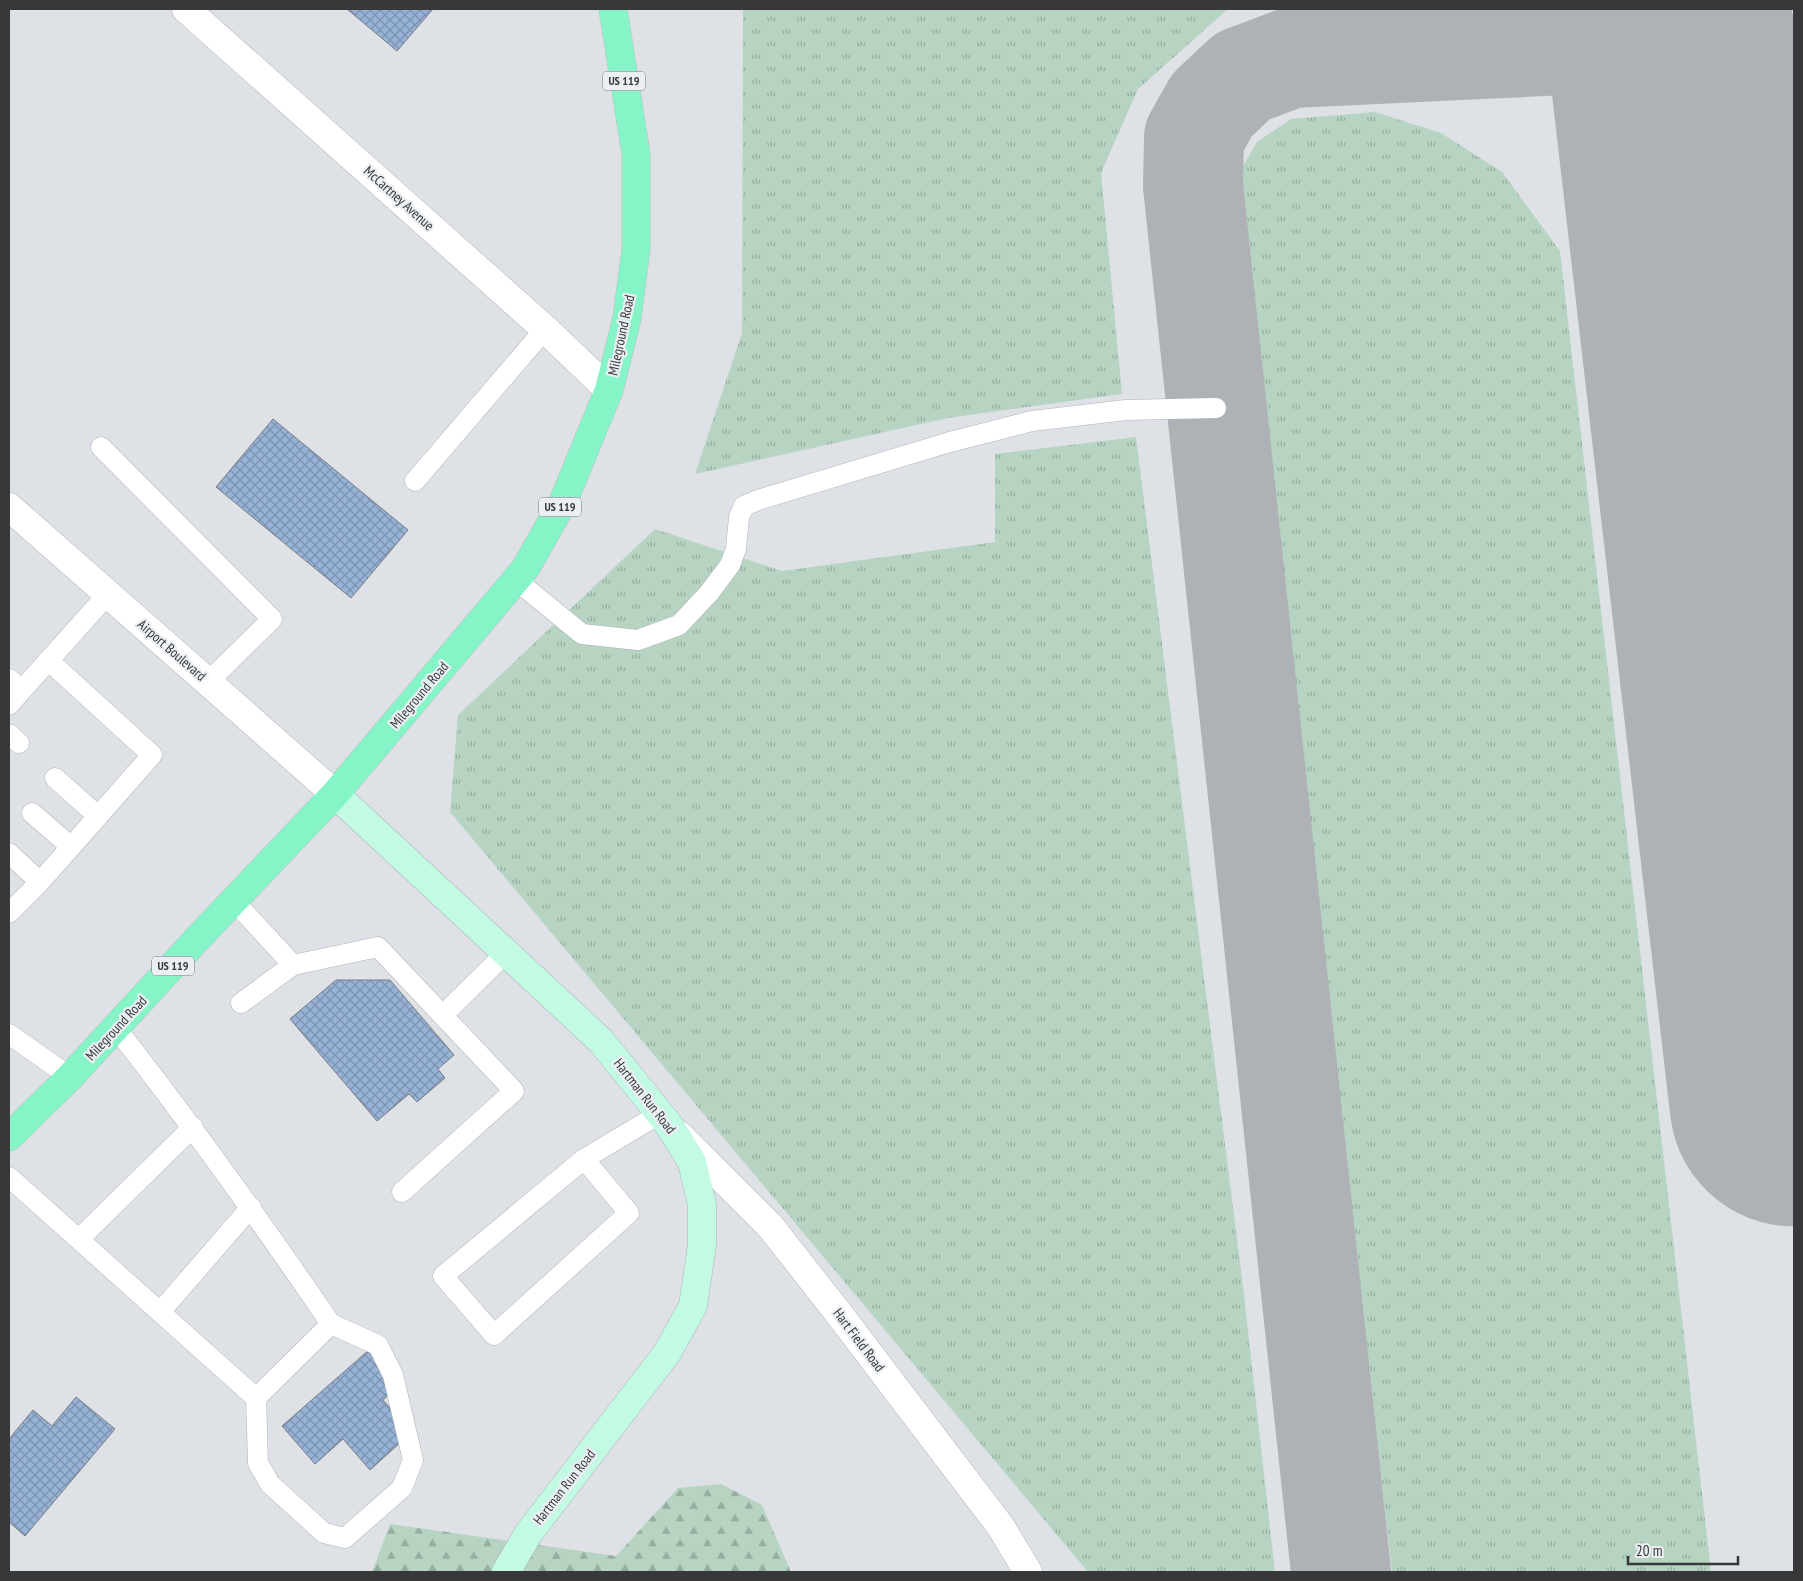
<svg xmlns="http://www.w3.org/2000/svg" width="1803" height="1581" viewBox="0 0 1803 1581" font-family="'PT Sans Narrow',sans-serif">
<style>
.grass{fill:url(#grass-tufts)}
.forest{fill:url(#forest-firs)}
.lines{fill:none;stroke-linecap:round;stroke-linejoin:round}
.taxiway{stroke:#aeb2b6;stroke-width:100}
.runway{stroke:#aeb2b6;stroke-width:249}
.building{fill:url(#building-cross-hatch);stroke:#7b7e82}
.lane-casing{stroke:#b0b3b8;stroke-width:21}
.street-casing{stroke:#b0b3b8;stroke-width:29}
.secondary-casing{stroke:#b0b3b8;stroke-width:29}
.primary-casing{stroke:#bfbfc0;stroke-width:29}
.lane{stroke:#fff;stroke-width:20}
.street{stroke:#fff;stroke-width:28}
.secondary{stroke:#c2fae3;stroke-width:28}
.primary{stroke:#85f5c8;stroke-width:28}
.labels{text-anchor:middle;stroke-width:4.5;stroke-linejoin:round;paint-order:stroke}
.shield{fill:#ebeff4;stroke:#6c6f72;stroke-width:1}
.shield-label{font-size:12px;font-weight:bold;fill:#36383a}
.street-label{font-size:14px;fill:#36383a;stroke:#ebeff4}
</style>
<defs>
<pattern id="grass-tufts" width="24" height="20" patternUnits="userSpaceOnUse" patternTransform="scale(1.25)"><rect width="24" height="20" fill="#b7d4c3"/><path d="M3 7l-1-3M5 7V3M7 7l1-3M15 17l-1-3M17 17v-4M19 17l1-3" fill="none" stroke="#96ad9f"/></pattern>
<pattern id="forest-firs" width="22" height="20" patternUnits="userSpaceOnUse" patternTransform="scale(1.25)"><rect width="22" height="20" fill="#b7d4c3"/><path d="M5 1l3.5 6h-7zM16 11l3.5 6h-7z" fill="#96ad9f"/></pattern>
<pattern id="building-cross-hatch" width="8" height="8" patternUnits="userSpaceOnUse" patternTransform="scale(1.25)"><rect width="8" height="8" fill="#97b2d7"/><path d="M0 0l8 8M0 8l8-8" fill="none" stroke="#7c92af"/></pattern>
</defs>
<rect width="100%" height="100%" fill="#dee2e7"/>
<path class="grass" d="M 743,9 L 1232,9 L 1228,9 L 1138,89 L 1101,173 L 1122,394 L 948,418 L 695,474 L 742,333 Z
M 1375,112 L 1441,133 L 1502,172 L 1560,251 L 1711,1572 L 1392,1572 L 1233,214 L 1236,178 L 1257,142 L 1291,119 Z
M 1136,437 L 1244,1295 L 1275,1572 L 1088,1572 L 450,812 L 458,715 L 655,529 L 782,571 L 995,542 L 995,454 Z"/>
<path class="forest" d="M 721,1484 L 762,1505 L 791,1572 L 372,1572 L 390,1524 L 616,1556 L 678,1488 Z"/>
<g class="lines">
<path class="taxiway" d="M 1341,1572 L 1193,186 L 1194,137 L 1212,105 L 1243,76 L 1291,58 L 1671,40"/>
<path class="runway" d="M 1671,40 L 1794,1102"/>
</g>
<path class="building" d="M 347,9 L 433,9 L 397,51 Z
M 273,419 L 408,530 L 351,598 L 216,487 Z
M 336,980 L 390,980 L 454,1055 L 438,1069 L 445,1078 L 417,1102 L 409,1094 L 377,1121 L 290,1019 Z
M 370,1349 L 401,1384 L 383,1400 L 412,1432 L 370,1470 L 343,1439 L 315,1464 L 282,1426 Z
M 76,1397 L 115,1429 L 25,1536 L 9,1522 L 9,1439 L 33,1410 L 52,1426 Z"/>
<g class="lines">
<defs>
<path id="lane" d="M 101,447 L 272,619 L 208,682
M 415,481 L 545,329
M 516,580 L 582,634 L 638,640 L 679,625 L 709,593 L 730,565 L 736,549 L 739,517 L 744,506 L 758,500 L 950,442 L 1032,421 L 1126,410 L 1216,408
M 9,679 L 22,690 L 108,594
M 9,705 L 22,690
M 9,734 L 19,743
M 55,778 L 98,816
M 32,813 L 70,846
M 9,853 L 40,882
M 234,901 L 293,965 L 378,947 L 514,1091 L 402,1192
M 9,913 L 40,882 L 152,755 L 48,660
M 241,1003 L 293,965
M 443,1015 L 506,953
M 9,1034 L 70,1077
M 584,1159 L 629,1213 L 494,1335 L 443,1276 L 584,1159 L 661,1113
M 9,1177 L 256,1398 L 331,1324 C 262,1223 191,1124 116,1028
M 79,1239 L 193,1127
M 161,1311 L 251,1207
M 256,1398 L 258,1463 L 270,1484 L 324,1533 L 345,1538 L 402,1488 L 413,1460 L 393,1375 L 378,1345 L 331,1324"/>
<path id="street" d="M 186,9 L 545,329 L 609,390
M 9,507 L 335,794
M 679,1135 L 770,1226 L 836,1310 L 1001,1527 L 1028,1572"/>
<path id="secondary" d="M 335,794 L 601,1041 L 669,1125 L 692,1162 L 702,1205 L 702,1245 L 693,1306 L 667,1353 L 528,1534 L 506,1572"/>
<path id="primary" d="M 9,1137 L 70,1077 L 200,936 L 335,794 L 525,569 L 563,502 L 609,390 L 627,318 L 636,249 L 636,154 L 613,9"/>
</defs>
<use href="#lane" class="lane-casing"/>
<use href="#street" class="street-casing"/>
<use href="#secondary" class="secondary-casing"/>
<use href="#primary" class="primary-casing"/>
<use href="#lane" class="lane"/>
<use href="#street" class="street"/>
<use href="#secondary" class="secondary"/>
<use href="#primary" class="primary"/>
</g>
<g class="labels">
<g class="shield">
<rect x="603" y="71.5" width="42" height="19" rx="4"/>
<rect x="539" y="497.5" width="42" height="19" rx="4"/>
<rect x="152" y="956.5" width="42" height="19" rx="4"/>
</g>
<g class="shield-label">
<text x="624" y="85">US 119</text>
<text x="560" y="511">US 119</text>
<text x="173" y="970">US 119</text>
</g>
<g class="street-label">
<text transform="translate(399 198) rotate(42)" y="5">McCartney Avenue</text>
<text transform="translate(621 335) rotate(-78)" y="5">Mileground Road</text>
<text transform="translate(172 650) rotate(41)" y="5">Airport Boulevard</text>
<text transform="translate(419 695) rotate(-50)" y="5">Mileground Road</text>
<text transform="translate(116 1028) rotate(-47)" y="5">Mileground Road</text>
<text transform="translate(645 1096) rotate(52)" y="5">Hartman Run Road</text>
<text transform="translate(859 1340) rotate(53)" y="5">Hart Field Road</text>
<text transform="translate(564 1487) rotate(-52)" y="5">Hartman Run Road</text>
</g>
</g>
<rect width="1803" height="1581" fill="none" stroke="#36383a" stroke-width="20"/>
<path d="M1628 1556v8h110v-8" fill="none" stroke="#36383a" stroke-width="2.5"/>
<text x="1636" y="1556" font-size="15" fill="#36383a" stroke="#ebeff4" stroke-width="4" paint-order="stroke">20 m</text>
</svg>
